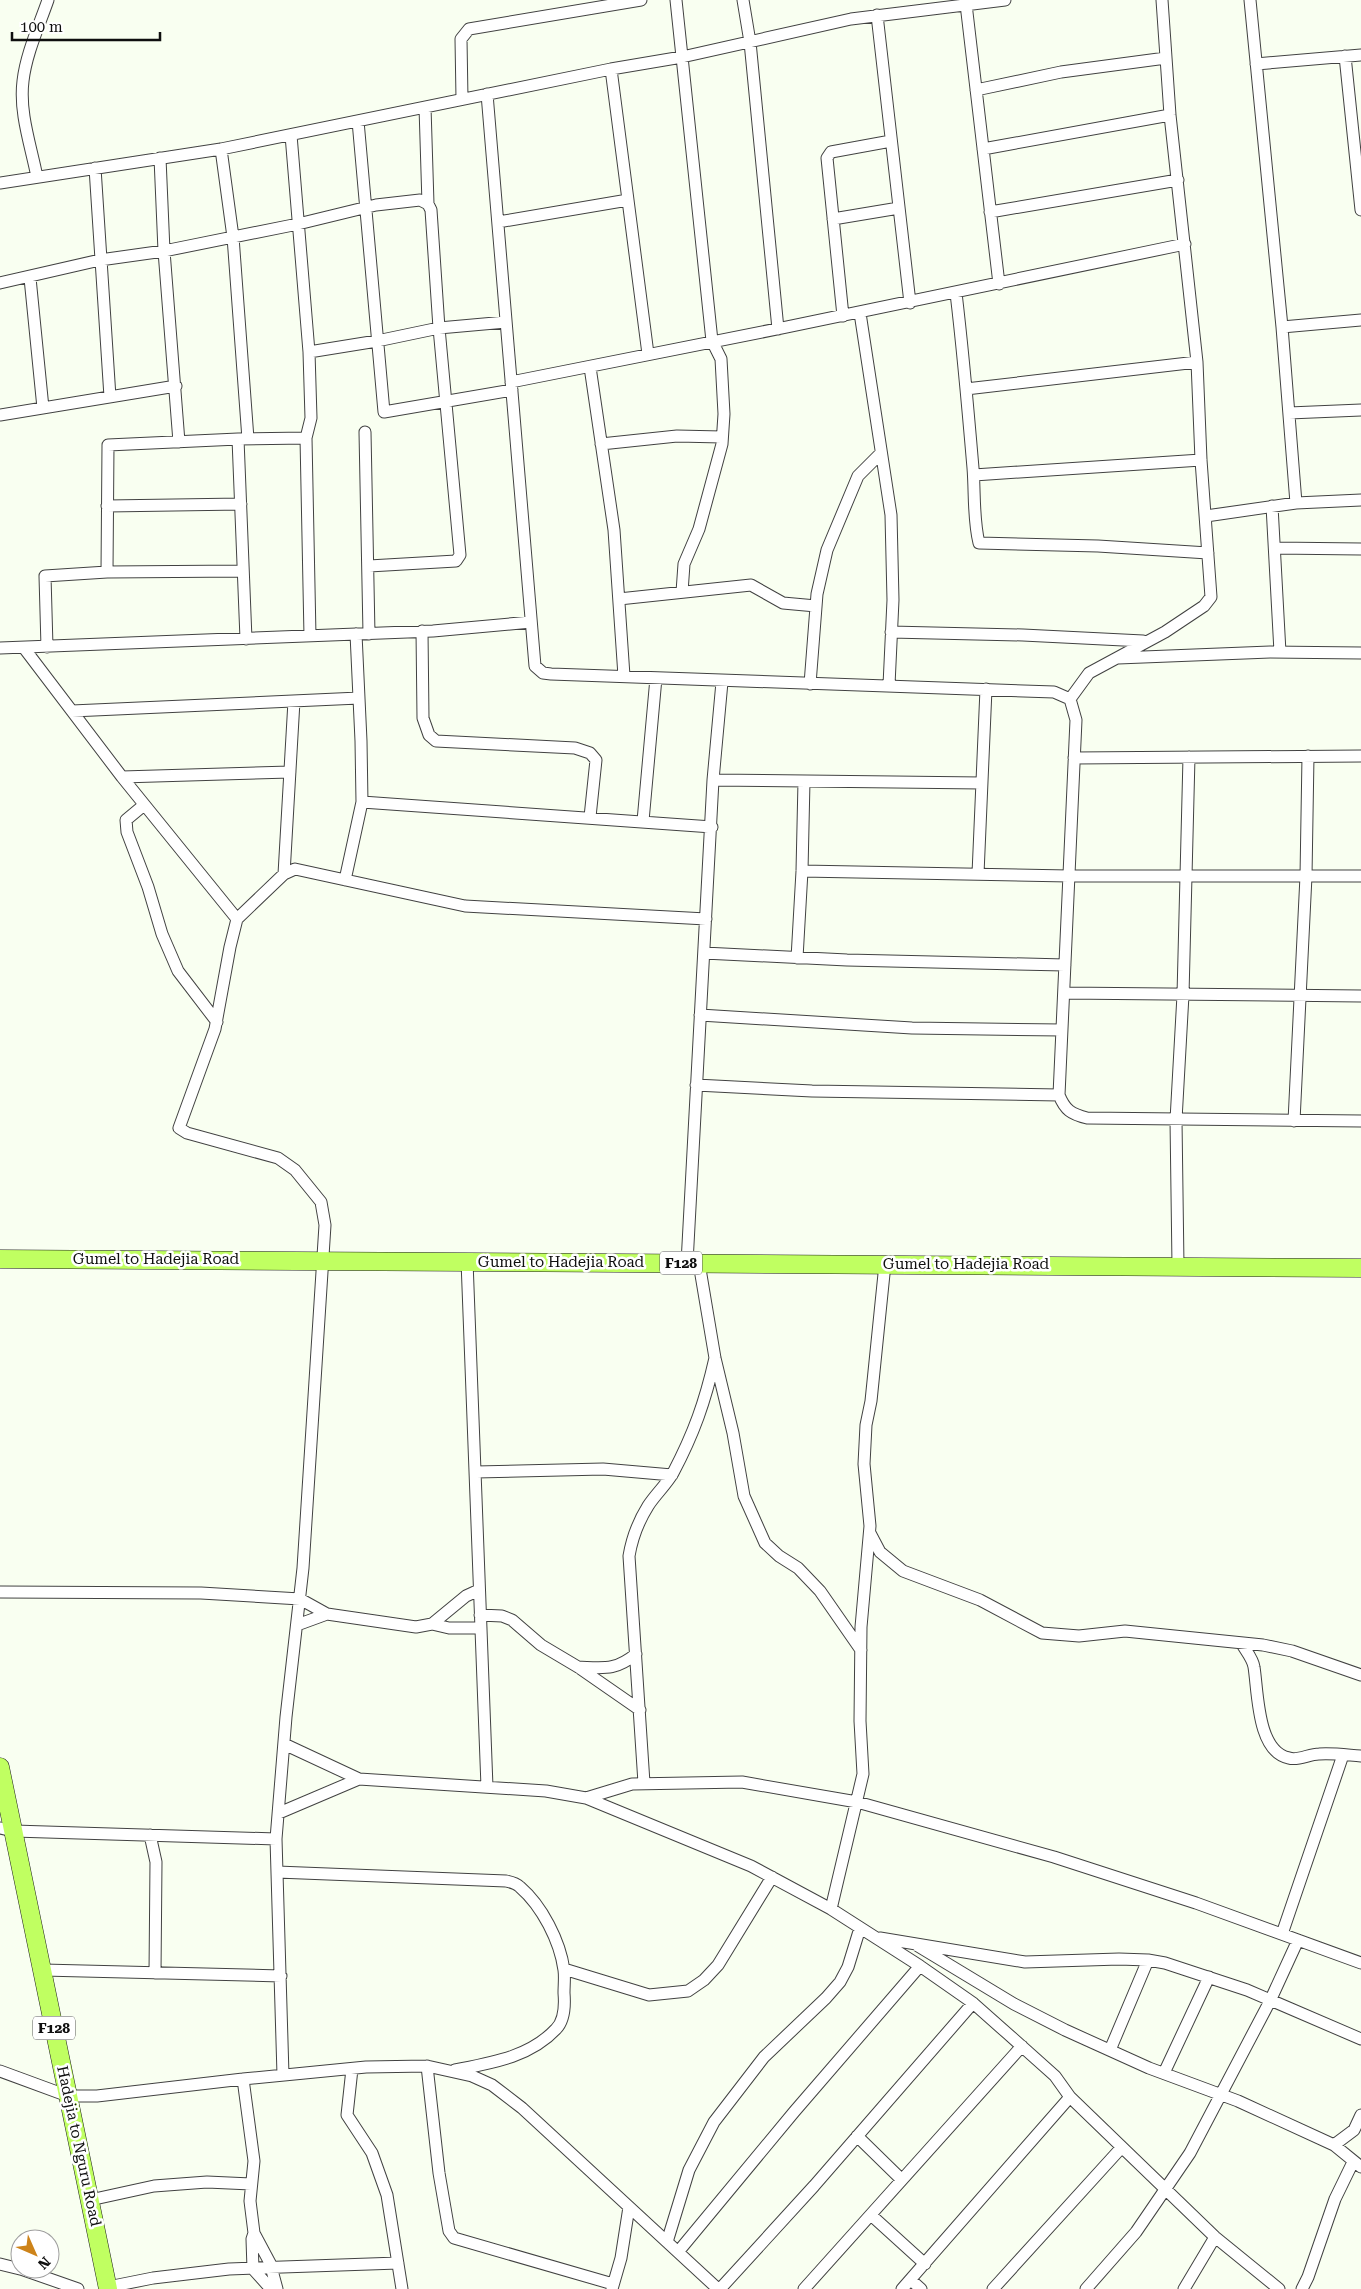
<svg xmlns="http://www.w3.org/2000/svg" width="1361" height="2289" viewBox="0 0 1361 2289" font-family="'Roboto Serif',serif">
<style>
.lines{fill:none;stroke-linecap:round;stroke-linejoin:round}
.minor-casing{stroke:#424242;stroke-width:13}
.primary-casing{stroke:#202020;stroke-width:19}
.minor{stroke:#fff;stroke-width:11}
.primary{stroke:#c0ff61;stroke-width:18}
.labels{text-anchor:middle;stroke-width:5;stroke-linejoin:round;paint-order:stroke}
.shield{fill:#fff;stroke:#575757;stroke-width:1}
.shield-label{font-size:14px;font-weight:bold;fill:#0f0f0f}
.street-label{font-size:15px;fill:#0f0f0f;stroke:#fff}
</style>
<rect width="100%" height="100%" fill="#f9fff1"/>
<g class="lines">
<defs>
<path id="minor" d="M 676,0 L 712,341 L 721,359 L 724,414 L 722,444 L 699,529 L 684,564 L 682,592
M 743,0 L 750,42 L 778,329
M 1250,0 L 1282,327 L 1296,503
M 966,4 L 999,284
M 877,15 L 910,303
M 1345,56 L 1361,210
M 1256,64 L 1361,55
M 611,69 L 648,354
M 976,90 L 1061,72 L 1166,58
M 487,94 L 535,666 L 543,673 L 551,674 L 1054,692 L 1070,699 L 1076,720 L 1059,1095 C 1065,1110 1071,1114 1087,1118 L 1361,1121
M 462,99 L 461,39 L 469,29 L 641,0
M 358,121 L 384,412 L 512,390
M 291,135 L 309,352 L 311,418 L 306,438 L 310,636
M 221,149 L 233,237 L 248,439
M 983,149 L 1170,115
M 160,158 L 164,251 L 179,442
M 95,168 L 110,397
M 37,177 C 31,146 19,113 23,81 C 26,54 39,26 48,0
M 0,183 L 221,149 L 611,69 L 682,57 L 851,19 L 1005,0
M 990,212 L 1178,180
M 833,219 L 899,208
M 498,222 L 628,200
M 30,278 L 43,408
M 0,283 L 100,260 L 164,251 L 298,224 L 376,205 L 420,200 L 428,204
M 956,293 C 963,351 968,409 973,468 C 975,493 973,519 979,543 L 1098,546 L 1208,553
M 860,313 L 891,515 L 893,600 L 889,685
M 843,316 L 827,158 L 831,152 L 891,141
M 1282,327 L 1361,320
M 309,352 L 377,341 L 439,328 L 506,322
M 590,367 L 614,530 L 624,676
M 511,382 C 736,338 961,292 1185,244
M 966,389 L 1197,362
M 1289,413 L 1361,410
M 0,415 L 176,386
M 365,432 L 369,634
M 238,439 L 246,639
M 601,444 L 677,436 L 722,437
M 974,475 L 1201,460
M 107,506 L 241,504
M 1272,506 L 1280,652
M 1206,516 L 1296,503 L 1361,500
M 1275,548 L 1361,549
M 369,566 L 456,561 L 460,555 L 439,328 L 431,210 L 428,204 L 425,107
M 107,572 L 108,445 L 238,439 L 306,438
M 619,599 L 751,585 L 783,603 L 816,606
M 422,631 L 423,718 L 429,735 L 436,741 L 575,748 L 590,753 L 596,760 L 590,817
M 891,632 L 1023,635 L 1143,641
M 47,647 L 45,576 L 107,572 L 243,571
M 0,648 L 433,631 L 531,622
M 24,648 L 122,777 L 237,919
M 1118,658 L 1270,652 L 1361,653
M 810,684 L 817,594 L 827,550 L 858,476 L 881,453
M 1070,699 L 1089,673 L 1165,632 L 1204,606 L 1211,597 L 1201,460 L 1197,362 L 1170,115 L 1162,0
M 72,711 L 359,698
M 1074,758 L 1361,756
M 122,777 L 290,772
M 713,780 L 982,783
M 362,802 L 712,827
M 144,805 L 126,820 L 127,832 L 148,887 L 162,934 L 178,971 L 217,1022
M 643,821 L 656,678
M 802,871 L 1069,876 L 1361,876
M 284,874 L 294,701
M 978,874 L 986,689
M 345,880 L 362,802 L 361,741 L 356,634
M 704,953 L 847,960 L 1065,965
M 797,958 L 802,871 L 804,781
M 1064,993 L 1361,996
M 700,1015 L 912,1028 L 1062,1030
M 696,1085 L 812,1091 L 1059,1095
M 1294,1121 L 1306,876 L 1308,756
M 467,1261 L 487,1787
M 687,1263 L 713,780 L 722,682
M 699,1263 L 715,1358 L 733,1433 L 744,1496 L 765,1543 L 779,1556 L 798,1568 L 820,1591 L 861,1650
M 1178,1266 L 1176,1120 L 1183,995 L 1189,757
M 476,1472 L 603,1469 L 672,1475
M 870,1533 L 880,1552 L 903,1571 L 980,1600 L 1042,1633 L 1079,1636 L 1125,1631 L 1263,1645 L 1292,1651 L 1361,1675
M 0,1592 L 201,1593 L 300,1599 L 327,1614 L 416,1627 L 432,1624 L 449,1628 L 481,1628
M 480,1615 L 502,1616 L 512,1620 L 541,1645 L 578,1667 L 640,1710
M 432,1624 L 466,1596 L 479,1590
M 297,1625 L 327,1614
M 1242,1644 C 1246,1651 1253,1659 1254,1667 C 1258,1692 1257,1752 1289,1758 C 1298,1761 1309,1754 1319,1754 C 1333,1753 1347,1755 1361,1756
M 578,1667 C 604,1668 615,1671 636,1654
M 284,1744 L 359,1779 L 546,1791 L 586,1798 L 751,1866 L 831,1909 L 920,1966 L 973,2003 L 1008,2034 L 1055,2076 L 1070,2097 L 1215,2237 L 1279,2289
M 644,1783 L 629,1556 C 632,1538 638,1522 648,1506 C 655,1495 666,1485 673,1473 C 694,1433 705,1402 715,1358
M 586,1798 L 632,1784 L 742,1782 L 857,1802 L 1054,1857 L 1196,1903 L 1361,1963
M 279,1813 L 359,1779
M 0,1828 L 14,1831 L 276,1839
M 150,1835 L 156,1862 L 155,1973
M 277,1872 L 506,1881 C 511,1882 516,1883 520,1887 C 542,1906 560,1941 564,1970 C 565,1977 564,1985 564,1993 C 565,2005 565,2020 556,2029 C 530,2057 491,2063 455,2070
M 831,1909 L 863,1774 L 860,1721 L 861,1627 L 870,1526 L 864,1464 L 866,1425 L 871,1401 L 885,1264
M 1282,1934 L 1343,1755
M 880,1938 L 1025,1962 L 1119,1959 L 1148,1960 L 1165,1963 L 1247,1990 L 1361,2039
M 918,1946 L 1014,2004 L 1065,2030 L 1149,2068 L 1238,2101 L 1334,2145 L 1361,2167
M 564,1969 L 649,1995 L 688,1991 L 704,1980 L 718,1965 L 772,1877
M 43,1970 L 281,1976
M 1110,2050 L 1148,1960
M 427,2066 L 439,2173 L 449,2231 L 454,2238 L 613,2284
M 352,2069 L 347,2115 L 372,2153 L 387,2195 L 402,2289
M 0,2071 L 68,2096 L 97,2096 L 243,2079 L 366,2067 L 427,2066 L 472,2076 L 492,2085 L 522,2108 L 718,2289
M 1164,2073 L 1209,1977
M 283,2075 L 276,1839 L 286,1717 L 303,1568 L 325,1225 L 321,1202 L 295,1170 L 278,1158 L 187,1133 L 179,1128 L 215,1029 L 230,947 L 237,919 L 284,874 L 295,869 L 465,906 L 706,919
M 243,2079 L 254,2161 L 250,2201 L 254,2233 L 270,2263 L 277,2289
M 857,2136 L 902,2180
M 1334,2145 L 1354,2130 L 1361,2115
M 90,2200 L 154,2186 L 207,2182 L 251,2184
M 871,2215 L 925,2264
M 254,2233 L 252,2239 L 253,2269 L 271,2289
M 667,2242 L 689,2170 L 714,2122 L 764,2057 L 826,1998 L 840,1982 L 848,1967 L 860,1928
M 678,2252 L 794,2112 L 920,1966
M 0,2264 L 20,2269
M 21,2269 L 78,2289
M 911,2280 L 921,2289
M 108,2287 L 153,2278 L 229,2269 L 398,2263
M 612,2289 L 621,2258 L 629,2207
M 720,2289 L 814,2186 L 973,2003
M 804,2289 L 1022,2046
M 902,2289 L 1070,2097
M 993,2289 L 1122,2147
M 1086,2289 L 1136,2232 L 1190,2153 L 1270,2001 L 1298,1940
M 1184,2289 L 1215,2237
M 1302,2289 L 1308,2277 L 1335,2199 L 1353,2162"/>
<path id="primary" d="M 0,1259 L 1361,1268
M 0,1767 L 108,2289"/>
</defs>
<use href="#minor" class="minor-casing"/>
<use href="#primary" class="primary-casing"/>
<use href="#minor" class="minor"/>
<use href="#primary" class="primary"/>
</g>
<g class="labels">
<g class="shield">
<rect x="660" y="1251.5" width="42" height="23" rx="4"/>
<rect x="33" y="2016.5" width="42" height="23" rx="4"/>
</g>
<g class="shield-label">
<text x="681" y="1268">F128</text>
<text x="54" y="2033">F128</text>
</g>
<g class="street-label">
<text x="156" y="1264">Gumel to Hadejia Road</text>
<text x="561" y="1267">Gumel to Hadejia Road</text>
<text x="966" y="1269">Gumel to Hadejia Road</text>
<text transform="translate(79 2146) rotate(78)" y="5">Hadejia to Nguru Road</text>
</g>
</g>
<g transform="translate(35 2254) rotate(135)"><circle r="24" fill="#ffffff" stroke="#9f9f9f"/>
<path d="M0-4L9 19L0 12L-9 19Z" fill="#cd8319"/>
<text y="-8" font-size="14" font-weight="bold" text-anchor="middle" fill="#0f0f0f">N</text>
</g>
<path d="M12 32v8h148v-8" fill="none" stroke="#0f0f0f" stroke-width="2.5"/>
<text x="20" y="32" font-size="15" fill="#0f0f0f" stroke="#ffffff" stroke-width="4" paint-order="stroke">100 m</text>
</svg>
